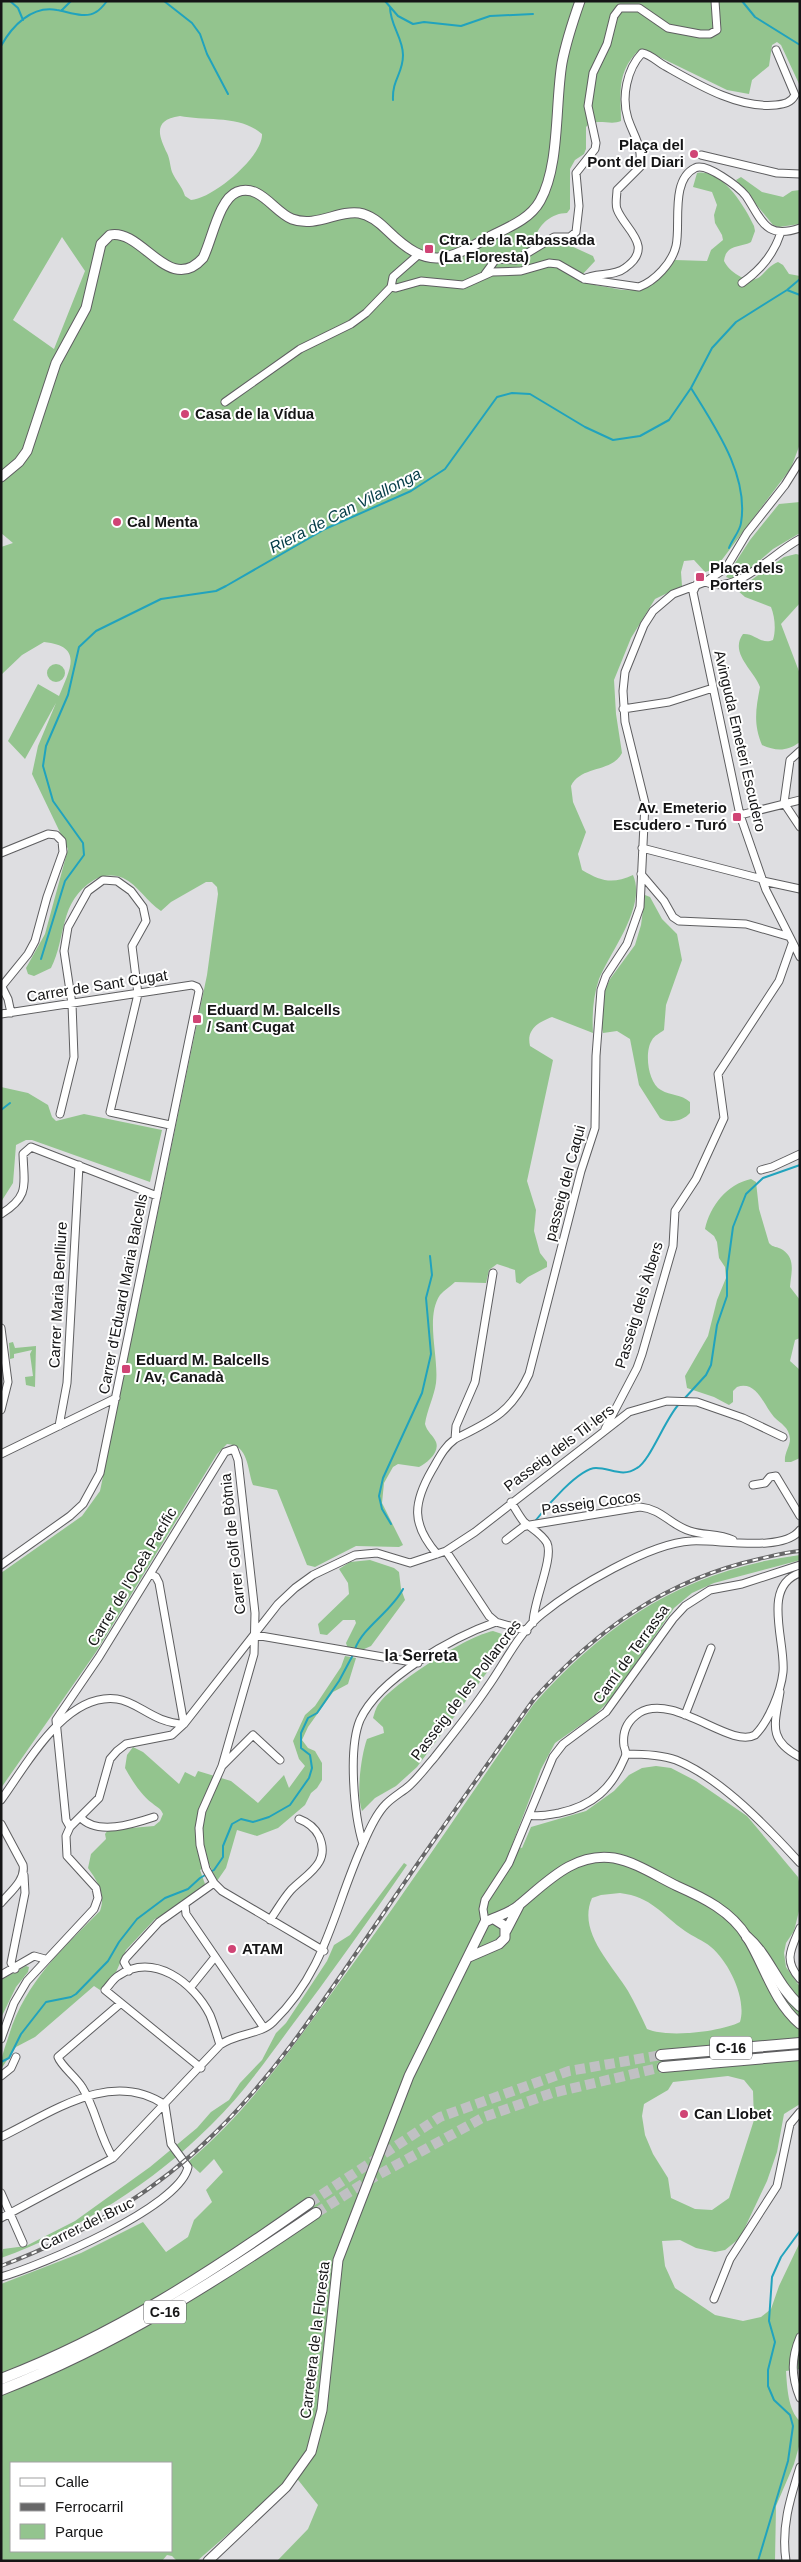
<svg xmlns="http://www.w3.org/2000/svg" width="801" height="2562" viewBox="0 0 801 2562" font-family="Arial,sans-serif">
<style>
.green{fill:#93c48e;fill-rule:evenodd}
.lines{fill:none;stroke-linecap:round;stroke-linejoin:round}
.stream{stroke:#21a3bd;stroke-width:2}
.highway-tunnel{stroke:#c0c0c3;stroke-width:10;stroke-dasharray:10 5;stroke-linecap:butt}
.minor-casing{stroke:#5e5e60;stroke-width:9}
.major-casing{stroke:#5e5e60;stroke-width:11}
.highway-casing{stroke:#5e5e60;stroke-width:12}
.minor{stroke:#fff;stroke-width:7}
.major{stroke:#fff;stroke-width:9}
.highway{stroke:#fff;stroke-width:10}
.rail-casing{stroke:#676768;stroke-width:4}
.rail{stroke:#fff;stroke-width:2;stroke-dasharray:5.5;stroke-linecap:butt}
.poi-dot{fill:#d04475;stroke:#fff;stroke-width:2}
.labels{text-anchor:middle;stroke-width:4;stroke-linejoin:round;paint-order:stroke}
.shield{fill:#fff;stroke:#5b5b5c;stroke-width:1}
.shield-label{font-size:14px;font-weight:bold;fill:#151516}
.poi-label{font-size:15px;font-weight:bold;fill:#151516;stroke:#fff;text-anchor:start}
.street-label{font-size:15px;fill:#151516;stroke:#fff}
.water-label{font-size:16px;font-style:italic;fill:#043c47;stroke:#fff}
.neighbourhood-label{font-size:16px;font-weight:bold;fill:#151516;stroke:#fff}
</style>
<rect width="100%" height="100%" fill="#dedee1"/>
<path class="green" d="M 1,1 L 800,1 L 800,86 L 781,45 L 777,42 L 772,45 L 769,66 L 752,80 L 749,94 L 727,90 L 647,51 L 636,53 C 616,75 621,95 621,121 C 610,126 596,117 586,127 L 586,149 L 584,154 L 575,160 L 570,169 L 570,209 L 567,213 C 552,213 539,224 535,238 L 543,246 L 569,245 L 593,256 L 595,261 L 581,276 L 582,280 C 591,285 601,286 612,288 C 643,295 657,285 675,260 L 707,261 L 711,250 L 723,240 L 722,235 L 715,223 L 714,215 L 717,205 L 712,192 L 693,187 L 697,173 C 722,168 745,207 754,226 L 755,231 L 751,242 C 740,248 726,244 724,261 C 728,269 734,273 741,277 C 762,287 762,268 778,262 L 783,265 L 789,274 L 800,276 L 800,444 L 791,468 L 715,569 L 705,572 L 694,560 L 684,561 L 681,572 L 682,586 L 655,599 L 631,638 L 614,680 L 616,714 L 622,753 C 612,773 581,765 571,786 L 573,802 L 586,832 L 578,854 L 582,870 C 602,882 613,884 633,875 C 647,906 610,952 599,979 C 593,997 592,1014 593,1033 L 552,1017 C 539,1022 526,1029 530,1046 L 553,1060 L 527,1181 L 536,1210 L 534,1231 L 540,1253 L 547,1262 L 547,1267 L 528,1277 L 520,1284 L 516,1282 L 515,1270 L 497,1264 L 489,1270 L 486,1283 L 455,1282 C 451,1286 444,1290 440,1295 C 425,1317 439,1357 436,1383 C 434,1397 427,1410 425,1424 C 427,1432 433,1435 436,1442 C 440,1452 427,1463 419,1467 L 398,1464 L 393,1467 L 384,1483 L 382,1503 L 403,1545 L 399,1547 L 356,1546 L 315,1567 L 307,1565 L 277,1490 L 253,1485 C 247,1469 249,1445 227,1444 L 217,1454 L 96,1652 L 1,1788 L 1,1573 L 82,1516 L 100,1491 L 207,975 L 218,894 L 217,887 L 212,882 L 206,882 L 171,902 L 161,911 C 147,902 138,885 123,878 C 115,874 102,875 94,880 C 58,902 67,937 51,968 L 34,976 L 28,974 L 26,968 L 45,934 L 68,849 L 32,774 L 38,746 L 56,703 L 25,759 L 8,741 L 38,684 L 59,696 C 70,669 84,646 44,642 L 22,655 L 1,675 L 1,547 L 13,543 L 1,533 ZM 180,116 C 205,121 241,115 262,134 C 263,157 212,199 191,200 L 185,196 C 182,186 176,181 172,172 C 170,166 170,159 167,153 C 159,136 152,120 180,116 ZM 62,237 L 85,271 L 54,349 L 13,320 Z
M 741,177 L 762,192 L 783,197 L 792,191 L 800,190 L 800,224 L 779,227 L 773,225 L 736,180 Z
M 800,502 L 800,533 L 773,549 L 742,576 L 731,579 L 726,577 L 750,540 L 779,504 Z
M 796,554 L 800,555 L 800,603 L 781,624 L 800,674 L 800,742 C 786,752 776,751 762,745 C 753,724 756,708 760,687 C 754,670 729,653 743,634 C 755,633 761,645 773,640 C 776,630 775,617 771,607 L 745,597 L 737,590 L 784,557 Z
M47 673a9 9 0 1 1 18 0a9 9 0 1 1-18 0Z
M 645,895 L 650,897 L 662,919 L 677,934 L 682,960 L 666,1005 L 664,1030 C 660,1033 654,1036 652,1040 C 644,1052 648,1083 661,1090 C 671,1096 681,1094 690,1102 L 690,1113 C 683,1121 669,1124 660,1118 L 639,1085 L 630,1039 L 617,1031 L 603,1033 L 602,1028 L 604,992 L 610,979 L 635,945 L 641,925 Z
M 1,1087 L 28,1093 L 48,1105 L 52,1117 L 56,1121 L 84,1114 L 162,1130 L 150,1182 L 32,1140 L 26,1140 L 16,1145 L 13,1183 L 1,1202 Z
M 751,1179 L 756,1182 L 759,1209 L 769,1243 C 773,1248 777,1246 783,1250 C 796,1259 791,1273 790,1287 L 800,1300 L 800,1338 L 795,1340 L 790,1361 L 800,1370 L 800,1458 L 791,1462 L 785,1462 C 784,1453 790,1447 790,1439 C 789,1427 781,1424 774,1417 C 764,1406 757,1380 737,1387 L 733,1391 L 733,1402 L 729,1405 L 714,1397 L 687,1388 L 685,1376 L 708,1336 L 717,1300 L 726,1278 L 725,1267 L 719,1258 L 717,1242 L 714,1236 L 705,1229 C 710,1206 727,1184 751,1179 Z
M 13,1342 L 15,1348 L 36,1346 L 35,1387 L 26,1385 L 25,1377 L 33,1376 L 30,1354 L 32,1350 L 14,1354 L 14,1358 L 10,1359 L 9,1343 Z
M 800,1555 L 800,1560 L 797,1561 L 714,1583 L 692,1593 L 674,1608 L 614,1696 L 595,1715 L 555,1743 L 541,1769 L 512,1845 L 522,1848 L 531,1827 L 586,1811 L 614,1791 L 629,1775 L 642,1768 L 656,1766 L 671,1768 L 696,1781 L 747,1816 L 798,1877 L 800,1886 L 800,1907 L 794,1931 L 786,1943 L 784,1953 L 786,1967 L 800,1987 L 800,2104 L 784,2114 L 777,2152 L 767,2181 L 740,2238 L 725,2250 L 715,2252 L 696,2248 L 680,2240 L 662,2241 L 665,2266 L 675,2288 L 715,2315 L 743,2321 L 761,2317 L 771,2309 L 779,2286 L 800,2242 L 800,2369 L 786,2371 C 787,2386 788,2411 800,2421 L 800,2443 L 794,2464 L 776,2506 L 775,2561 L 277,2561 L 308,2529 L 318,2505 L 295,2476 L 197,2561 L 177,2561 L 172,2556 L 167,2555 L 162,2561 L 1,2561 L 1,2284 L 81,2253 L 143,2222 L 166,2252 L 188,2237 L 194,2220 L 212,2202 L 206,2190 L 223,2172 L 214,2159 L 200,2173 L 188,2162 C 250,2109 292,2048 339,1983 C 406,1892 468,1798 533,1705 C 607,1621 686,1570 800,1555 ZM 620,1893 C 652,1897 661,1914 685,1931 C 693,1937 703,1940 711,1947 C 729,1962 747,1999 740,2022 C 720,2032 667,2038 647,2029 C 641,2016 635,2003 628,1991 C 612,1964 577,1932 592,1898 L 601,1895 ZM 728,2076 L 744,2080 L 753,2091 L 754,2120 L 729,2198 L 712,2210 L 695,2209 L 671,2198 L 668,2178 L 653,2154 L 645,2135 L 642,2116 L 644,2104 L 668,2090 L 673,2082 ZM 11,2463 L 171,2463 L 171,2551 L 11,2551 Z
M 370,1560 L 394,1568 L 399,1572 L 401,1589 L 405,1600 L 371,1646 L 362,1650 L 348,1649 L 346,1643 L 356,1623 L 355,1620 L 343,1620 L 327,1635 L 320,1634 L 318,1624 L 349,1594 L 348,1583 L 339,1569 L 350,1562 Z
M 493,1631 L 505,1635 L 506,1641 L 502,1652 L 417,1767 L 396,1786 L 375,1798 L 362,1811 C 356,1794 361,1756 367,1739 L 384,1733 L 383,1727 L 373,1718 C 375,1712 376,1706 381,1701 C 399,1680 467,1636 493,1631 Z
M 345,1656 L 356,1658 L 348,1684 L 333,1692 L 308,1727 L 302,1740 L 308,1748 L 315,1751 L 322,1763 L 322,1780 L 317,1788 L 311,1793 L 305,1805 L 278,1828 L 257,1836 L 237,1830 L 226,1868 L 217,1881 L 209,1864 L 200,1870 L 205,1884 L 181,1905 L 155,1919 L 126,1950 L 116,1972 L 100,1990 L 94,1986 L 35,2037 L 16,2047 L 1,2069 C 1,2055 5,2048 9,2035 C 25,1983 62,1949 100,1911 C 106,1894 98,1882 88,1868 L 91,1854 L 106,1839 L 105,1834 L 108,1830 L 154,1826 L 160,1821 L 163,1814 C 160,1807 157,1808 152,1803 C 141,1795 131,1779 125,1768 L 127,1755 L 133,1747 L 143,1752 L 179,1784 L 185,1772 L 195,1777 L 198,1771 L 231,1781 L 258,1803 L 284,1775 L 289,1788 L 305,1766 L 299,1759 L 293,1741 L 305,1715 L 315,1706 L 341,1667 Z
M 404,1863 L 407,1865 C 369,1920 330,1975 290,2028 C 265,2062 241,2096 211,2125 C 154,2182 78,2231 1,2258 L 3,2249 L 26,2246 L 75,2221 L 150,2167 L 197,2128 L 211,2112 L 229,2100 L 240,2083 L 262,2060 L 276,2033 L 286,2023 L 327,1961 L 334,1945 L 350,1935 Z
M 26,1966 L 29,1967 L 28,1972 L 16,1987 L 1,2018 L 1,1980 Z"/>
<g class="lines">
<path class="stream" d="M 10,1 L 18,8 L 23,20
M 164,1 L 192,23 L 200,34 L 207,54 L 228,94
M 385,1 L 398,16 L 413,24 L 424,22 L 461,26 L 490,16 L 533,14
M 742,1 L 755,17 L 800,45
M 390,7 C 390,25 403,38 403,55 C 403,74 392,79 393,100
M 62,10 L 71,1
M 1,46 C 12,26 32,5 57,10 C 69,12 85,19 96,12 C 100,10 104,5 107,1
M 787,290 L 800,295
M 691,388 C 715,427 749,475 741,523 C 740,531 732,540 729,548
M 41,959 L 65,881 L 84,855 L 83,843 L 53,801 L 43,766 L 46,746 L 68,695 L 79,647 L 96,631 L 161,599 L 216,591 L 226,586 L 325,529 L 411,491 L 445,469 L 497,397 L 512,393 L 530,394 L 585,427 L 613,440 L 640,436 L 669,420 L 691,388 L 712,348 L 736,322 L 787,290 L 800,279
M 1,1110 L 10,1103
M 684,1399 L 706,1375 L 711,1365 L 717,1325 L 727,1296 L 727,1271 L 733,1227 L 746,1194 L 763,1178 L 800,1165
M 536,1520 C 546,1507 579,1468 596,1468 C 611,1468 622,1478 637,1468 C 650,1461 665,1419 679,1404
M 391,1524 L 382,1509 L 379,1496 L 383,1478 L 422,1393 L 431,1354 L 426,1298 L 432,1275 L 430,1256
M 355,1649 C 363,1627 391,1612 403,1589
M 1,2062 L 9,2058 L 21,2034 L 46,2002 L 71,1997 L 76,1994 L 108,1961 L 119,1942 L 137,1919 L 165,1898 L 188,1889 L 200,1878 L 214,1870 L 223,1857 L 223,1846 L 232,1824 L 241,1819 L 253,1822 L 269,1817 L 290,1805 L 309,1778 L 312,1768 L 310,1755 L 301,1748 L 301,1733 L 308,1718 L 317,1713 L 339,1681 L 354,1653
M 758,2561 L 788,2461 L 793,2426 L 790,2415 L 774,2400 L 768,2386 L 768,2370 L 775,2342 L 769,2321 L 772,2277 L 781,2257 L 800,2231"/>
<path class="highway-tunnel" d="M 309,2203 L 440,2117 L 569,2071 L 661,2055
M 316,2213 L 369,2180 L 484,2117 L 552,2093 L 663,2067"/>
<defs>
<path id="minor" d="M 701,155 L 777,173 L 800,174
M 418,255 L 393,277 L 391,287 L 396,288 L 421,281 L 463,285 L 492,272 L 521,271 L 549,263 L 558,264 L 584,279 L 639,287 C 655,281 672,263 676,246 C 681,225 670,180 695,168 C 706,162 739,187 746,196 C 762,220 765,240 800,228
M 485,274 L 496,259 L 516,260 L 554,237 L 570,237 L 576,232 L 579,206 L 576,173 L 595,149 L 596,143 L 588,106 L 593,73 L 607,44 L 614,16 L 620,8 L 639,8 L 668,28 L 700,34 L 710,34 L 717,30 L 715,1
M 584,279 C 596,272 614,277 625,268 C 656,246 624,229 617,209 C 615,204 617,195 617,190 L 640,167 C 642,144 635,139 628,119 C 621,97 627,69 642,53 C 652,55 657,62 665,66 C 697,84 738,109 776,105 C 784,104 791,103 795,95 L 776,50
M 742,283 C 761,270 774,254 781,232
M 225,402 L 300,349 L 351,324 L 366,313 L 391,287
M 705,582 C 737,596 772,553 800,539
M 697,584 L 693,592 L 740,815 L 766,890 L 800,957
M 623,709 L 669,702 L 713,688
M 784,803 L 790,760 L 800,751
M 784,803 L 800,827
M 740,815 L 800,800
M 642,848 L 762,879
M 1,853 L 48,834 L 56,835 L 62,841 L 63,852 L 47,897 L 35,941 L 28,954 L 2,986
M 641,874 L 664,901 L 673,917 L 679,921 L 746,924 L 787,936
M 763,881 L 800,889
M 1,985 L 8,999 L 11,1013
M 1,1014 L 192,985 L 197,987 L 199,991 L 100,1473 L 83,1504 L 70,1516 L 1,1565
M 60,1114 L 74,1057 L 72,1004 L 64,951 L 68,927 L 88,891 L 103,880 L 117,881 L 131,891 L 143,907 L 146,921 L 132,946 L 138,994 L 110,1112 L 170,1125
M 761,1170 L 772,1167 L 800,1154
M 1,1214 C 30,1196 24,1185 23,1154 L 31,1147 L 157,1196
M 1,1328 L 8,1382 L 1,1410
M 59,1426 L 67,1383 L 79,1165
M 605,1429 L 637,1368 L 642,1354 L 673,1246 L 675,1211 L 696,1179 L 724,1118 L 718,1074 L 779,981 L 792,944
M 455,1439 C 491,1421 511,1413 529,1374 L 581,1171 L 595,1128 L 596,1056 L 601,990 L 606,976 L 627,944 L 640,907 L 645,803 L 625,722 L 623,691 L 625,672 L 644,625 L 653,611 L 673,594 L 705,582 L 726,568 L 747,533 L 785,485 L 800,461
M 1,1454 L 116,1398
M 753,1485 L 765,1483 L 770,1477 L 776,1476 L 800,1516
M 511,1502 C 515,1508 519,1516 524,1522 C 532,1529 541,1533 547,1543 C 554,1558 533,1602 533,1623
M 506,1540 L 523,1527 L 530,1525 L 640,1507 C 662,1509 670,1525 690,1531 C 705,1536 718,1533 733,1540
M 446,1551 L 489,1616 L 496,1622 L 527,1631
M 437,1554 C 411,1524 413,1503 432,1470 C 439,1458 444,1447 455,1439 L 456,1426 L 475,1382 L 493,1273
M 150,1574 L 156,1577 L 159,1583 L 184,1724
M 255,1635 L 418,1663
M 780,1692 C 775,1724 767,1740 800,1757
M 685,1715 L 711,1648
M 626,1754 C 642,1754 662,1755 676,1760 C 721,1778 768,1828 800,1863
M 222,1766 L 253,1735 L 280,1760
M 1,1800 C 26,1766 65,1692 117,1699 C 139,1702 153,1723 184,1724
M 529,1815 C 540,1817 548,1815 559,1813 C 593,1806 612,1788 625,1757 C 627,1753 625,1750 624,1746 C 622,1732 627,1721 639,1713 C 674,1692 730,1749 755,1735 C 769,1721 781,1691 783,1672 C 786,1642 761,1586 800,1573
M 80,1817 C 97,1836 133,1824 154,1817
M 1,1824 L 23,1865 C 26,1880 10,1892 1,1903
M 70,1827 L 66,1820 L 56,1720 L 99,1657 L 225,1452 L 234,1449 L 238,1460 L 255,1613 L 254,1654 L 222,1766 L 202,1811 L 199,1828 L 200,1845 L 206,1869 L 214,1883 L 222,1891 L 324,1951
M 363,1844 C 354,1815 348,1749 360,1720 C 379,1678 453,1637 496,1622
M 185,1905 L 186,1914 L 264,2028
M 270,1920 C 277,1910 283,1899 291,1890 C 308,1873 331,1863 319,1836 C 315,1828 307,1822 299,1819
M 485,1922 L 483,1909 L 485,1900 L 509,1863 L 553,1757 L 563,1744 L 606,1712 L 673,1619 L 685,1606 L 710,1590 L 742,1584 L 800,1565
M 800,1928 C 791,1949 783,1960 800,1979
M 15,1969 L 11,1963 L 25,1893 L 24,1875
M 129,1971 L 124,1962 L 126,1958 L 159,1922 L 214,1883
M 1,1975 L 34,1956 L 45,1959
M 190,1988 L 215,1957
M 1,2039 L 14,2003 L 27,1981 L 94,1909 L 98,1898 L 96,1888 L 67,1856 L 66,1836 L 70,1827 L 99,1798 L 110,1759 L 117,1751 L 126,1744 L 172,1735 L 184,1724 L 278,1604 L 295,1588 L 313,1575 L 355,1555 L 377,1553 L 410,1563 L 446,1551 L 475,1532 L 629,1412 L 667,1401 L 697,1402 L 743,1418 L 783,1437
M 201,2068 L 105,1990 C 109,1986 113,1979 118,1976 C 153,1951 194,1983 210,2015 C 214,2025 217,2035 220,2045
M 1,2076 L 11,2068 L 16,2057
M 1,2137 C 51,2113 111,2068 165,2105
M 113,2158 C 99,2136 96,2109 82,2087 C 76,2077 61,2066 58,2057 L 121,2003
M 1,2193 L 23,2243
M 1,2218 L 113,2158 L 220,2045 C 236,2033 260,2035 273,2022 C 327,1970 334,1907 363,1844 C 369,1830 376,1814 386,1804 C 393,1797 402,1792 409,1786 C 418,1778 426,1767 434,1758 C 452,1735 471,1712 487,1688 C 505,1663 518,1633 542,1614 C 574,1588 650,1543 691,1541 C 717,1539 783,1553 800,1530
M 1,2277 C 40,2266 180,2207 188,2167 L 171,2144 L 165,2105
M 714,2299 L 730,2259 L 777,2186 L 790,2124 L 800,2112
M 800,2337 C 791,2358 791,2376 800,2398
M 786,2561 C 781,2527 790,2499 800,2467"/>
<path id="major" d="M 1,477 L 19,462 L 27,451 L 56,363 L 86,308 L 101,244 L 110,235 C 142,228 169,296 203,258 C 212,240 219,199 237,192 C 260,183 274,212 292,219 C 316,228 338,210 359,213 C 371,215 380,223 388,231 C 429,271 446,261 491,236 C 509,227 530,219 540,201 C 560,166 555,104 562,63 C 566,42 573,21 580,1
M 506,1931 L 519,1906
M 469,1957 L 499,1944 L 505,1938 L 505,1926 L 494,1919
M 208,2561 L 286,2487 L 311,2452 L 322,2410 L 338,2260 L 409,2076 L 485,1922 C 497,1916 509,1914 519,1905 C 547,1882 574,1852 614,1858 C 636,1862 658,1877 677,1886 C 704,1898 731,1911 747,1937 C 765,1966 773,2001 800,2024"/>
<path id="highway" d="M 747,1937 C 769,1956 777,1986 800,2006
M 661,2055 L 800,2043
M 663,2067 L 800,2055
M 1,2379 C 113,2336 212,2272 309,2203
M 1,2390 C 116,2345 215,2282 316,2213"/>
</defs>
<use href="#minor" class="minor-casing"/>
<use href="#major" class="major-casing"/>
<use href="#highway" class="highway-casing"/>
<use href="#minor" class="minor"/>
<use href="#major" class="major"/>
<use href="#highway" class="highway"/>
<defs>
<path id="rail" d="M 1,2266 C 80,2236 156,2192 216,2132 C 281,2068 331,1989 383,1914 C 432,1842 483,1770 534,1699 C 597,1629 666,1580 759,1559 C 772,1556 786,1552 800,1551"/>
</defs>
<use href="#rail" class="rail-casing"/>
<use href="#rail" class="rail"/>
</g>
<g class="poi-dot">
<circle cx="694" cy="154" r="5"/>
<rect x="424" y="244" width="10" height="10" rx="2.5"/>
<circle cx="185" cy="414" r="5"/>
<circle cx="117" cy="522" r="5"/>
<rect x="695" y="572" width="10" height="10" rx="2.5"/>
<rect x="732" y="812" width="10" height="10" rx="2.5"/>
<rect x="192" y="1014" width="10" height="10" rx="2.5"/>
<rect x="121" y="1364" width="10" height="10" rx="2.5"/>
<circle cx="232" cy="1949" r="5"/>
<circle cx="684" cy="2114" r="5"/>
</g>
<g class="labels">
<g class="shield">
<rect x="710" y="2036.5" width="42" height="23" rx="4"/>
<rect x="144" y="2300.5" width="42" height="23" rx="4"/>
</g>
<g class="shield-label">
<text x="731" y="2053">C-16</text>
<text x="165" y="2317">C-16</text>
</g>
<g class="poi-label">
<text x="684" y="150" text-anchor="end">Plaça del<tspan x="684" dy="17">Pont del Diari</tspan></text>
<text x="439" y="245">Ctra. de la Rabassada<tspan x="439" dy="17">(La Floresta)</tspan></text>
<text x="195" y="419">Casa de la Vídua</text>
<text x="127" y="527">Cal Menta</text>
<text x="710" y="573">Plaça dels<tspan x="710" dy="17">Porters</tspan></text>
<text x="727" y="813" text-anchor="end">Av. Emeterio<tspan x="727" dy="17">Escudero - Turó</tspan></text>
<text x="207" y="1015">Eduard M. Balcells<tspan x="207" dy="17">/ Sant Cugat</tspan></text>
<text x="136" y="1365">Eduard M. Balcells<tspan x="136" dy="17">/ Av, Canadà</tspan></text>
<text x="242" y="1954">ATAM</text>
<text x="694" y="2119">Can Llobet</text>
</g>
<g class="street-label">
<text transform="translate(740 741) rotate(77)" y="5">Avinguda Emeteri Escudero</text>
<text transform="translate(97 986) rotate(-9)" y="5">Carrer de Sant Cugat</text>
<text transform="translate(565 1183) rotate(-75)" y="5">passeig del Caqui</text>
<text transform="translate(123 1294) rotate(-79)" y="5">Carrer d'Eduard Maria Balcells</text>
<text transform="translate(58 1295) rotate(-87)" y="5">Carrer Maria Benlliure</text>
<text transform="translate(639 1305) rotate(-73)" y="5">Passeig dels Àlbers</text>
<text transform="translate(559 1448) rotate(-37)" y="5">Passeig dels Til·lers</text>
<text transform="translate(591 1503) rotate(-8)" y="5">Passeig Cocos</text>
<text transform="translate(233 1544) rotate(-96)" y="5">Carrer Golf de Bòtnia</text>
<text transform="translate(132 1577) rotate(-59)" y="5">Carrer de l'Oceà Pacífic</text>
<text transform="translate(631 1654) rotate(-54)" y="5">Camí de Terrassa</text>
<text transform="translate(466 1690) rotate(-53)" y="5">Passeig de les Pollancres</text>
<text transform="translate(87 2224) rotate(-26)" y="5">Carrer del Bruc</text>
<text transform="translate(315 2340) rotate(-83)" y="5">Carretera de la Floresta</text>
</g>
<g class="water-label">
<text transform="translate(345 510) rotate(-27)" y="6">Riera de Can Vilallonga</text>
</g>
<g class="neighbourhood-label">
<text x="421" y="1661">la Serreta</text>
</g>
</g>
<rect width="801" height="2562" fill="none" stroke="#151516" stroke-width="5"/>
<rect x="10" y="2462" width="162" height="90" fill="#ffffff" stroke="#a1a1a2"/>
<rect x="20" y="2478" width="25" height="8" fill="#ffffff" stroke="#a1a1a2"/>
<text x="55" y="2487" font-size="15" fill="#151516">Calle</text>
<rect x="20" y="2503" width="25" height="8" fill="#676768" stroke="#a1a1a2"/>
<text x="55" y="2512" font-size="15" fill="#151516">Ferrocarril</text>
<rect x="20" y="2524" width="25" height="15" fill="#93c48e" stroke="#a1a1a2"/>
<text x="55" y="2537" font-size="15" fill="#151516">Parque</text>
</svg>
